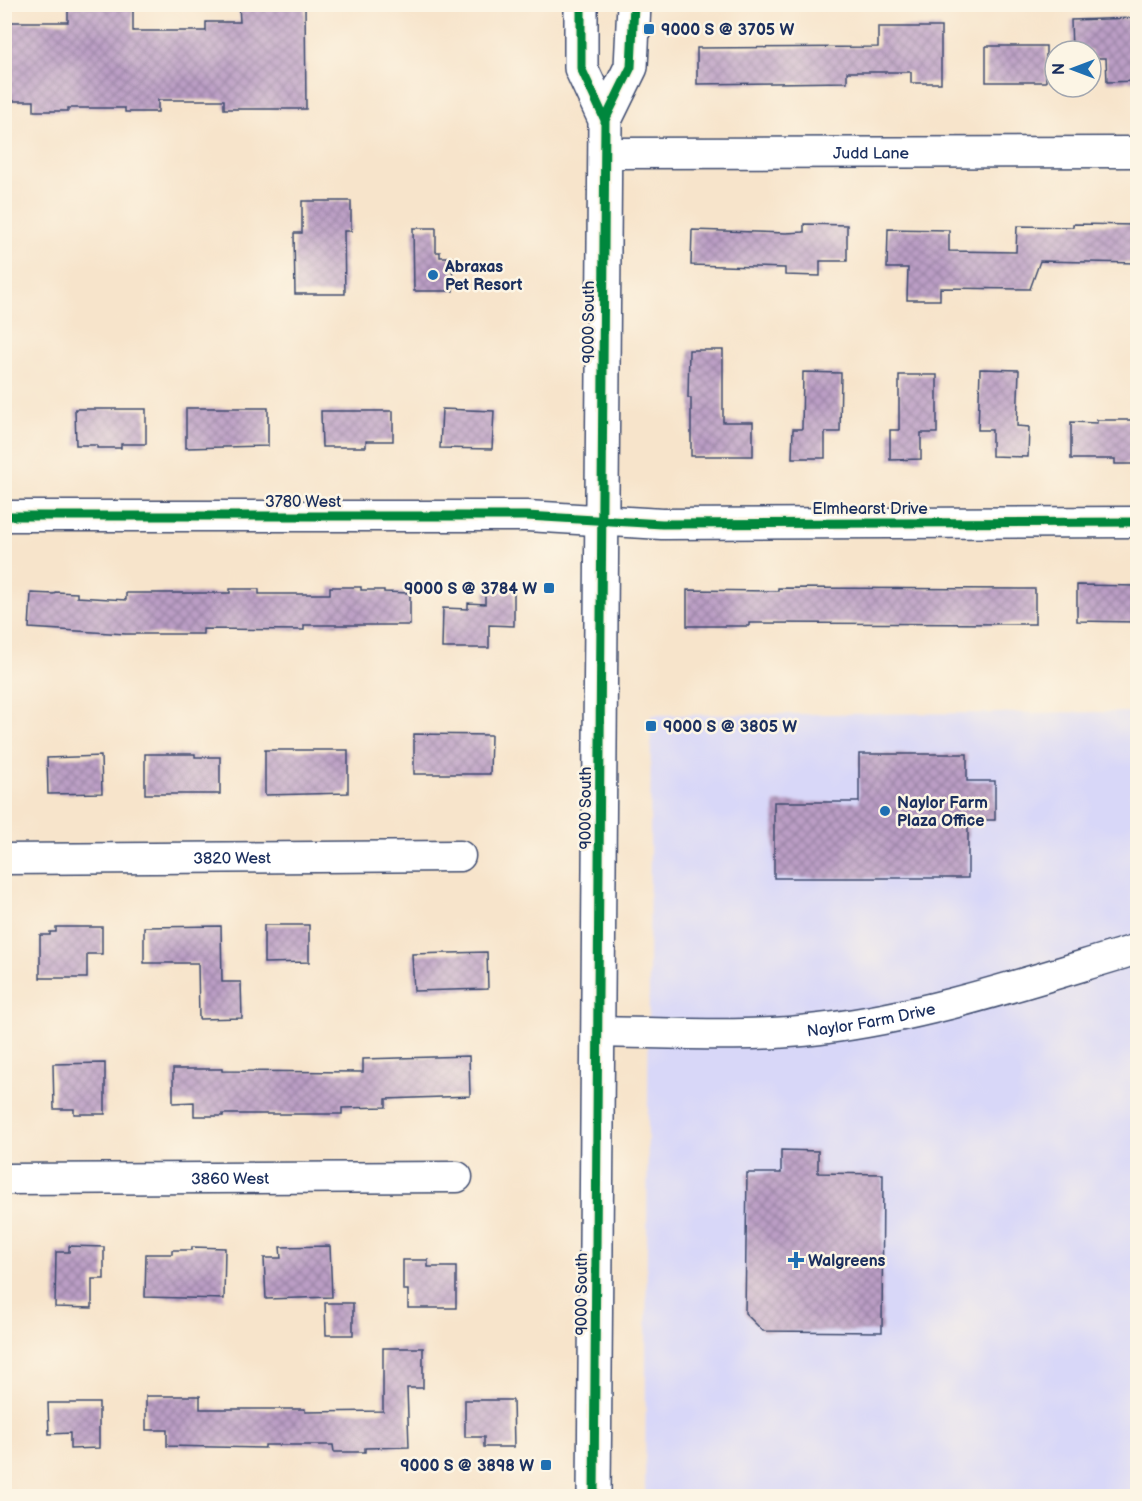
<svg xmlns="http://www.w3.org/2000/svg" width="1142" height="1501" viewBox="0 0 1142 1501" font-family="'Balsamiq Sans',sans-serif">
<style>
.built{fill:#d8d7f8}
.building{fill:url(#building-cross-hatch)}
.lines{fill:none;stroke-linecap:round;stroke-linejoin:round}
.street-casing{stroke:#3c4a6e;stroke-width:33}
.primary-casing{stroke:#3c4a6e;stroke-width:36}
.street{stroke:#fff;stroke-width:30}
.primary{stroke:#fff;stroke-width:33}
.cycleway-casing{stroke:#fcf5e5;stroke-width:13}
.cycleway{stroke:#00873e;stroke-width:9}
.poi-dot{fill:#1f6fb2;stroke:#fcf5e5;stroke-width:2}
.labels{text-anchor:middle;stroke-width:5;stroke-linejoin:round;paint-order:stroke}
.poi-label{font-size:16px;font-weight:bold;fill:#1b2f5e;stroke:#fcf5e5;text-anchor:start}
.street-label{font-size:16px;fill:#1b2f5e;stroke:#fcf5e5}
</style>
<defs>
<pattern id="building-cross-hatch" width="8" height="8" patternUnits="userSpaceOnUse" patternTransform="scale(1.5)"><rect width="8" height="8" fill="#bb9ec5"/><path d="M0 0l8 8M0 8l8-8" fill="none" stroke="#9781a3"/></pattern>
</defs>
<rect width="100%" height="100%" fill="#fcf5e5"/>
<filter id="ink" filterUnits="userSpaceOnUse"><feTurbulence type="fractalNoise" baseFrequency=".0167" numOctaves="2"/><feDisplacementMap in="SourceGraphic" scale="12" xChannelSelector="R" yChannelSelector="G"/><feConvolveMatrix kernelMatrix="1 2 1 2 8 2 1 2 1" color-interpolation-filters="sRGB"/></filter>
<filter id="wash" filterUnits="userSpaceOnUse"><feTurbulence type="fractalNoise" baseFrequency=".008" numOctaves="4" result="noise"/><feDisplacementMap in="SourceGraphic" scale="24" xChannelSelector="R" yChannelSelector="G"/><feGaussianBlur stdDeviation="1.35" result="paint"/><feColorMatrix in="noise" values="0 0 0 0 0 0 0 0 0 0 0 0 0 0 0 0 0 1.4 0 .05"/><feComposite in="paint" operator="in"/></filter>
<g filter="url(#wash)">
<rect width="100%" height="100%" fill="#f7e4cb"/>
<path class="built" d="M 1137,712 L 1137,1496 L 645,1496 L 651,715 Z"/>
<g id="blocks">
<path class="building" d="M 68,4 L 133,4 L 133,31 L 206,31 L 206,22 L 240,22 L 239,4 L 305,4 L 306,109 L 224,109 L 224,100 L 158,100 L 158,112 L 125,112 L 125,108 L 68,108 L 68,111 L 34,111 L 34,101 L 4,101 L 4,22 L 68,22 Z
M 1137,18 L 1137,81 L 1107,82 L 1106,58 L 1091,58 L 1091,51 L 1072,51 L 1071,20 Z
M 878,27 L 941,27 L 941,83 L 911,83 L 911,72 L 847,72 L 847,82 L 697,84 L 697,48 L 878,47 Z
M 986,46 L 1046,46 L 1046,82 L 986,82 Z
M 302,201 L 351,201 L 351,231 L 344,231 L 345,294 L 295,294 L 294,233 L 302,233 Z
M 804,224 L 847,225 L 847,261 L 820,261 L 820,276 L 785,275 L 785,268 L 691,265 L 692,230 L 786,233 L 804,232 Z
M 1073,224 L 1137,225 L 1137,263 L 1040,261 L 1030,289 L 940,288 L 940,300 L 907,300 L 908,268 L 887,268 L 888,229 L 949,230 L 949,251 L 1016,252 L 1017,226 L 1073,227 Z
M 413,228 L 436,228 L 436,252 L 440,252 L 440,257 L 452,257 L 453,291 L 414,291 Z
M 689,350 L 723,350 L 723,422 L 753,422 L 753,456 L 691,456 L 691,398 L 688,398 Z
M 980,369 L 1019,370 L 1017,426 L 1029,427 L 1028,457 L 992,456 L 992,430 L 978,430 Z
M 803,372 L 841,373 L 840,432 L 825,432 L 825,458 L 792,458 L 793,429 L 802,429 Z
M 899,375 L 937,375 L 937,433 L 921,433 L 921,459 L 890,460 L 890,430 L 899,430 Z
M 186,408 L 268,408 L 268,446 L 186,448 Z
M 75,409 L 146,409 L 146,444 L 121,444 L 121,448 L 97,448 L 97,445 L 76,445 Z
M 442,409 L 494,411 L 492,449 L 440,448 Z
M 321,411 L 393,411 L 393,441 L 366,441 L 366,447 L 322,447 Z
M 1097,420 L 1137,420 L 1137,464 L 1115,464 L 1115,459 L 1071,459 L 1071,422 L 1097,423 Z
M 1077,585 L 1137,586 L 1137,622 L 1077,621 Z
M 330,587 L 361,587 L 361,590 L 384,590 L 384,592 L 410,593 L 410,625 L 304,625 L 304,630 L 203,629 L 203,634 L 126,634 L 29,628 L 31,593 L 54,594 L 55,592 L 77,593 L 77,597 L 126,600 L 126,593 L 230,593 L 230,589 L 259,589 L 259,594 L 330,594 Z
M 778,588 L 1035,589 L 1035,624 L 749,623 L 749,626 L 687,626 L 687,590 L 778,591 Z
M 485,591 L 514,591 L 514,626 L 489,625 L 489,648 L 442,648 L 443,608 L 468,609 L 468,603 L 485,604 Z
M 414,734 L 491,735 L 490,774 L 414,774 Z
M 265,750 L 348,750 L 348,793 L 265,795 Z
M 145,754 L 195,754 L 195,757 L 220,757 L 220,794 L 145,794 Z
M 859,754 L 967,754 L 967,781 L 995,781 L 995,820 L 968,820 L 968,878 L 774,878 L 774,802 L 859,802 Z
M 101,756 L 102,793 L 48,794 L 47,758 Z
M 264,925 L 309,925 L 309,962 L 264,963 Z
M 221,926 L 222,982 L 241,982 L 242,1018 L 199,1019 L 198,963 L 144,963 L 144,927 Z
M 56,927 L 102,927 L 102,954 L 87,954 L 87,978 L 40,978 L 40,935 L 50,935 L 50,932 L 56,932 Z
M 487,952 L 488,989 L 414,991 L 412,954 Z
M 469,1056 L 470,1096 L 386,1099 L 386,1107 L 342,1108 L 342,1114 L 223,1114 L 223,1116 L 194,1116 L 194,1102 L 173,1103 L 173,1069 L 222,1069 L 222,1071 L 363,1072 L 363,1059 Z
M 105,1063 L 105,1114 L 74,1114 L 74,1109 L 54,1109 L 53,1064 Z
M 781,1150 L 818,1151 L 818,1173 L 883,1174 L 882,1332 L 763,1331 L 745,1313 L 747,1173 L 781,1173 Z
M 69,1246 L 104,1247 L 104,1279 L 92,1279 L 92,1308 L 55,1307 L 56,1252 L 69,1252 Z
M 330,1246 L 332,1297 L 266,1299 L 264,1258 L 281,1258 L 280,1247 Z
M 192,1247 L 225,1248 L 224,1299 L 145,1297 L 146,1254 L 172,1254 L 172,1250 L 192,1250 Z
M 403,1260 L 428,1260 L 428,1267 L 456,1267 L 456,1308 L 408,1308 L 408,1290 L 403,1290 Z
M 325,1303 L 353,1303 L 353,1335 L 326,1335 Z
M 383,1348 L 423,1348 L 423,1388 L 407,1388 L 409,1447 L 365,1448 L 365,1452 L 334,1452 L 333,1445 L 265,1445 L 265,1448 L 167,1446 L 167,1430 L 146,1430 L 146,1396 L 200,1396 L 200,1409 L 305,1409 L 305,1412 L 383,1411 Z
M 465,1400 L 513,1400 L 514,1447 L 484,1447 L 484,1437 L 465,1437 Z
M 48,1403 L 99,1403 L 99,1448 L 70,1449 L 70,1433 L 49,1434 Z"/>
</g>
</g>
<g filter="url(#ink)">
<use href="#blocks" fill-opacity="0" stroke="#3c4a6e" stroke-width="1.5"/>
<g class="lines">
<defs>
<g id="street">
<path id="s1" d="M 604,153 L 1138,152"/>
<path d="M 4,516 L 527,516 L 662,524 L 1138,522"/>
<path id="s2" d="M 4,859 L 460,856"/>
<path id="s3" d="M 598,1032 C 672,1033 747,1038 820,1029 C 929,1016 1033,980 1138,949"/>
<path id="s4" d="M 4,1179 L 457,1177"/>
</g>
<path id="primary" d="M 581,4 L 581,68 L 605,120 L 594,1496
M 605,120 L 631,67 L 634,4"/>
</defs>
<use href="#street" class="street-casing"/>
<use href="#primary" class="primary-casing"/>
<use href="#street" class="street"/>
<use href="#primary" class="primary"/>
<defs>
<path id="cycleway" d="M 581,4 L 581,68 L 605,120 L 594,1496
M 605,120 L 631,67 L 634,4
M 4,516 L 527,516 L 662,524 L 1138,522"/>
</defs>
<use href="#cycleway" class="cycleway-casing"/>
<use href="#cycleway" class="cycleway"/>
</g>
</g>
<g class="poi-dot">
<rect x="643" y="23" width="12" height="12" rx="3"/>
<circle cx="433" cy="275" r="6"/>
<rect x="543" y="582" width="12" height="12" rx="3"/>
<rect x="645" y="720" width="12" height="12" rx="3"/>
<circle cx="885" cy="811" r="6"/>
<path d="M793 1251h6v6h6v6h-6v6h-6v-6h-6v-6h6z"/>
<rect x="540" y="1459" width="12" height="12" rx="3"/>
</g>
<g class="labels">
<g class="poi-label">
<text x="661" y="35">9000 S @ 3705 W</text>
<text x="445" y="272">Abraxas<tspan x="445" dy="18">Pet Resort</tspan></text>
<text x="537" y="594" text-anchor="end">9000 S @ 3784 W</text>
<text x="663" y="732">9000 S @ 3805 W</text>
<text x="897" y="808">Naylor Farm<tspan x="897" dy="18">Plaza Office</tspan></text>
<text x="808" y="1266">Walgreens</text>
<text x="534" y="1471" text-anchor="end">9000 S @ 3898 W</text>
</g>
<g class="street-label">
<text dy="6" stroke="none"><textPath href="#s1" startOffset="267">Judd Lane</textPath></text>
<text transform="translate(588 322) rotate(-90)" y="6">9000 South</text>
<text x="303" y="507">3780 West</text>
<text x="870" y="514">Elmhearst Drive</text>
<text transform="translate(585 808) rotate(-90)" y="6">9000 South</text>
<text dy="6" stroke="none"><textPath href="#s2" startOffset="228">3820 West</textPath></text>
<text dy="6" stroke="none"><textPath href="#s3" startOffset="274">Naylor Farm Drive</textPath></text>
<text dy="6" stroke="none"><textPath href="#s4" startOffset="226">3860 West</textPath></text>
<text transform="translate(581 1294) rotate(-90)" y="6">9000 South</text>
</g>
</g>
<rect width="1142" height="1501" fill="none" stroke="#fcf5e5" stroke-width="24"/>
<g transform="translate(1073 69) rotate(270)"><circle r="28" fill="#fcf5e5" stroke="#a2a6af" stroke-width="1.5"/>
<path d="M0-4.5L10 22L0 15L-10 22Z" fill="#1f6fb2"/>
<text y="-9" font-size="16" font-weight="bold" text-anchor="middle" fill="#1b2f5e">N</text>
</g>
</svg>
